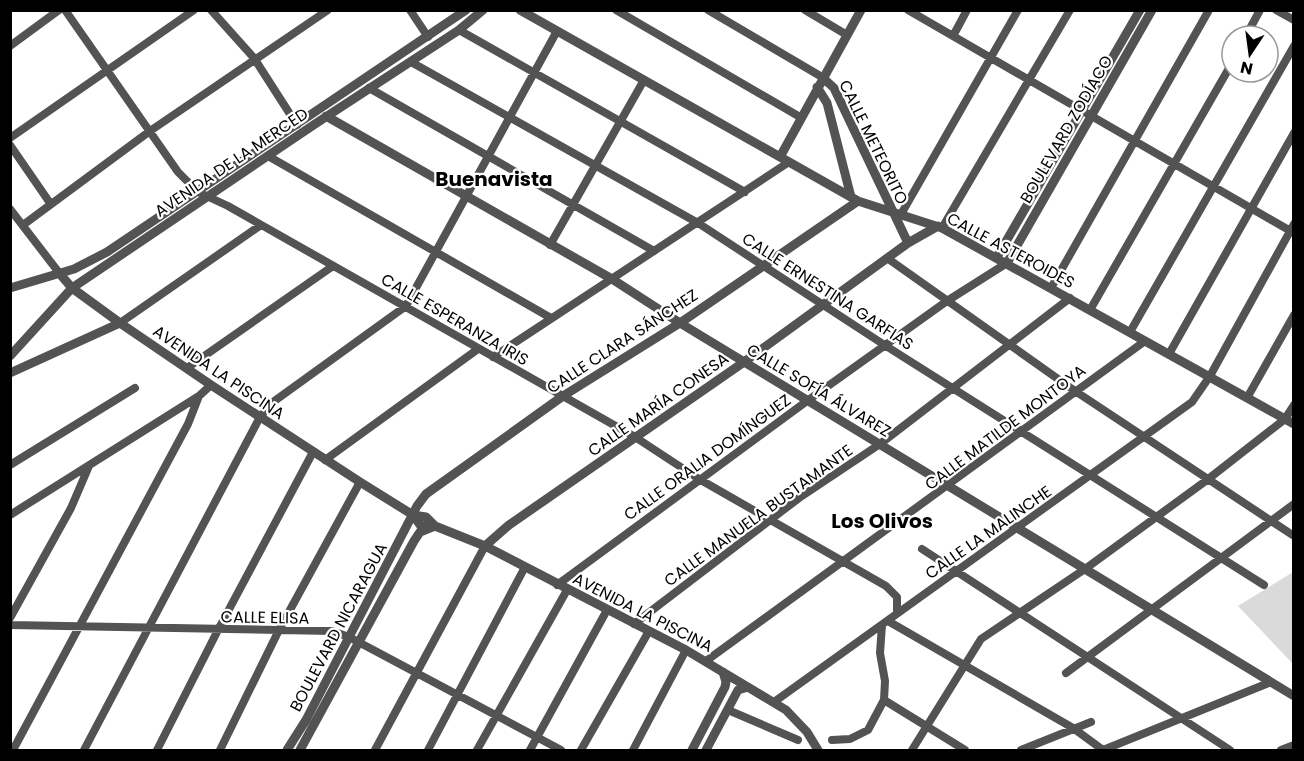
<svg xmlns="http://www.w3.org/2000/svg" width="1304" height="761" viewBox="0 0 1304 761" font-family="Poppins,sans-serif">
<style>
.green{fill:#dadada}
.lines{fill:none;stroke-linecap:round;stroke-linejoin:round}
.minor{stroke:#535353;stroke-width:8}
.tertiary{stroke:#535353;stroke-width:9}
.labels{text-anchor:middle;stroke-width:4.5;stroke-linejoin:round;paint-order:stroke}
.street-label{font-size:16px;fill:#000;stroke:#fff}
.quarter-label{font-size:20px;font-weight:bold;fill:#000;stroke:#fff}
</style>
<rect width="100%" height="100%" fill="#fff"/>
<path class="green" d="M 1293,572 L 1293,664 L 1238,606 Z"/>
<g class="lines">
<path class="minor" d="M 65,10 L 178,172 L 198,192 L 228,206 L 635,437 L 699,479 L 886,586 L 897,597 L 897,613
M 211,10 L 254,58 L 297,125
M 410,10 L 428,37
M 616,10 L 800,117
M 708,10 L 822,77
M 805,10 L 847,35
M 908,10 L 1294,233
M 1276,10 L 1294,20
M 459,30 L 745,192
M 953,36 L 967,10
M 1246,36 L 1260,10
M 10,46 L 59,10
M 411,62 L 698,223 L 886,346 L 1264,585
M 369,88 L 654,251
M 10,138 L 194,10
M 10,145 L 50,203
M 268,156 L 551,318
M 10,209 L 60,274
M 900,216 L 1018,10
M 23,225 L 150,131 L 328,10
M 942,228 L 1070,10
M 550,245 L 644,80
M 887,258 L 1075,391 L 1294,536
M 1051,288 L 1209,10
M 1090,310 L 1232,63
M 120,323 L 261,225
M 1130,332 L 1294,46
M 1169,354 L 1294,133
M 493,357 L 789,162
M 187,368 L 333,266
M 1247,398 L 1294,315
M 325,460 L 478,349
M 10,465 L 135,388
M 10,515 L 199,396 L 211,385
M 922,549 L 1230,750
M 557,585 L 807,401 L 947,301 L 1007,263
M 10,618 L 71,508 L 89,466
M 888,621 L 1073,728 L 1103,750
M 634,624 L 799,498 L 880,444 L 1070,298
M 10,625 L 332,631 L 349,637 L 561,750
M 706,661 L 1145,341
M 1066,673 L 1294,504
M 884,700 L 965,750
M 774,702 L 1192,402 L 1210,376 L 1294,224
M 728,710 L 798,740
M 832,740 L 850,739 L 868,730 L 884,700 L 885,681 L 880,653 L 882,625
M 13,750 L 188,424 L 199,396
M 84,750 L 260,417 L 273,402 L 406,306 L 557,31
M 157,750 L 218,630 L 313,452
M 220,750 L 279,630 L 360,482
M 375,750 L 485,546
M 428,750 L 525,567
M 477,750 L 567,590
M 530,750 L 607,610
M 581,750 L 649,631
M 633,750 L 686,650
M 912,750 L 981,639 L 1085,569 L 1207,480 L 1285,419 L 1294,405
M 1021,750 L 1091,722
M 1103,750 L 1271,682
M 1281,750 L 1294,745"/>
<path class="tertiary" d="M 520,10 L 858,201 L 942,228 L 1294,424
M 822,77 L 834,88 L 908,243
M 817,87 L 827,103 L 851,197
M 326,116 L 612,279 L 680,323 L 1294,696
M 780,157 L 861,10
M 997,257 L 1140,10
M 1007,263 L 1152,10
M 60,274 L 72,288 L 120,323 L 211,385 L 360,482 L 413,515 L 426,517 L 435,526 L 420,532 L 414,541 L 300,750
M 10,288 L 74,269 L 107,252 L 466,10
M 10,356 L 72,288 L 315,124 L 459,30 L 483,10
M 10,373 L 120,323
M 413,515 L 421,526 L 435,526 L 485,546 L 686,650 L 786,710 L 807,732 L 818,750
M 485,546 L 509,525 L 744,362 L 908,243 L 938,226
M 287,750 L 306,720 L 417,506 L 426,494 L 563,396 L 680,323 L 858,201
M 692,750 L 725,687 L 726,682 L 723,672
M 706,750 L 738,690 L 748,687"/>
</g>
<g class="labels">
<g class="street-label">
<text transform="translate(1066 129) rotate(-60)" y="6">BOULEVARD ZODÍACO</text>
<text transform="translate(874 142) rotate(64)" y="6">CALLE METEORITO</text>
<text transform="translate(231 162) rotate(-34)" y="6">AVENIDA DE LA MERCED</text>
<text transform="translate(1011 250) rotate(28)" y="6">CALLE ASTEROIDES</text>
<text transform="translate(828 291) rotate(33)" y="6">CALLE ERNESTINA GARFIAS</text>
<text transform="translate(455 319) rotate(30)" y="6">CALLE ESPERANZA IRIS</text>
<text transform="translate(622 341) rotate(-33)" y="6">CALLE CLARA SÁNCHEZ</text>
<text transform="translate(219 372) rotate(34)" y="6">AVENIDA LA PISCINA</text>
<text transform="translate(819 390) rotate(31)" y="6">CALLE SOFÍA ÁLVAREZ</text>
<text transform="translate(658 404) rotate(-35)" y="6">CALLE MARÍA CONESA</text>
<text transform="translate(1005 427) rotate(-37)" y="6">CALLE MATILDE MONTOYA</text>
<text transform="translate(707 457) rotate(-36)" y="6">CALLE ORALIA DOMÍNGUEZ</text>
<text transform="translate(758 515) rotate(-36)" y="6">CALLE MANUELA BUSTAMANTE</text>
<text transform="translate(988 532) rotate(-35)" y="6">CALLE LA MALINCHE</text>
<text transform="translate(643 612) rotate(27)" y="6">AVENIDA LA PISCINA</text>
<text transform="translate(265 617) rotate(1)" y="6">CALLE ELISA</text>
<text transform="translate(338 627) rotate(-62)" y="6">BOULEVARD NICARAGUA</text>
</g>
<g class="quarter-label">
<text x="494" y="186">Buenavista</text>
<text x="882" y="528">Los Olivos</text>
</g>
</g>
<rect width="1304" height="761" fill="none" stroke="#000000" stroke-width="24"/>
<g transform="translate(1250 54) rotate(193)"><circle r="28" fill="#ffffff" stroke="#999999" stroke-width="1.5"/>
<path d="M0-4.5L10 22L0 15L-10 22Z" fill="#000000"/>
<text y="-9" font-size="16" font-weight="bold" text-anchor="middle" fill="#000000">N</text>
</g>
</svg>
